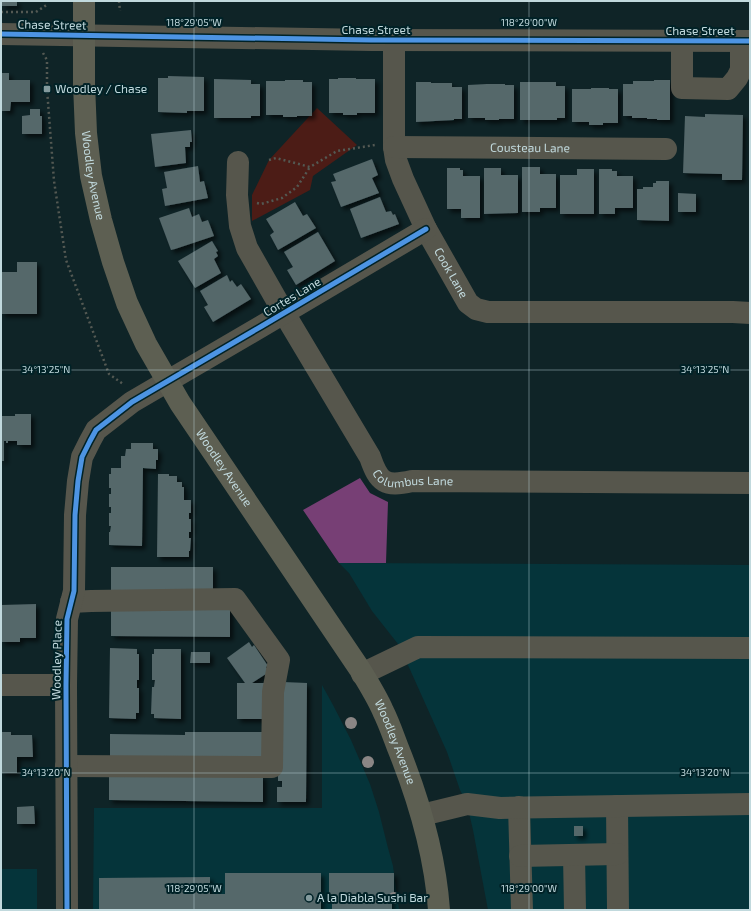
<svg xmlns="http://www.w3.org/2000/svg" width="751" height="911" viewBox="0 0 751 911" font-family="'Exo 2',sans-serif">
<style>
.built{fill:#05343a}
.green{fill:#4c1c16}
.water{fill:#773f75}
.building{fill:#54676a;filter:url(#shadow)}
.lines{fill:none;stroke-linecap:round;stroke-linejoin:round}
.path{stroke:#545953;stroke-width:2.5;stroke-dasharray:2 3;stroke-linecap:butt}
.minor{stroke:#56564c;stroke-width:22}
.major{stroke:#5d5f52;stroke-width:22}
.cycleway-casing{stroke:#002227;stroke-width:8}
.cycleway{stroke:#4d94e3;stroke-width:5}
.tree{fill:#8b8685}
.ticks{fill:none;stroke:#c1d9dd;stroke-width:1;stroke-opacity:0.45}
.poi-dot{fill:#839a9d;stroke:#002227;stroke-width:1.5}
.labels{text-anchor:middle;stroke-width:4;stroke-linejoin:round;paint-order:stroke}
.street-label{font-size:12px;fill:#c1d9dd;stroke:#002227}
.poi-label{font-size:12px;fill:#c1d9dd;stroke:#002227;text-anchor:start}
.ticks-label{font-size:10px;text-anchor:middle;fill:#c1d9dd;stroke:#002227;stroke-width:4;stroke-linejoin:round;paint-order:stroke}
</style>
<defs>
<filter id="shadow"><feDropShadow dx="3.5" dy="3.5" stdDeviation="2" flood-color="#0009"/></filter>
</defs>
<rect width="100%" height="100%" fill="#0f2427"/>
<path class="built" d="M 339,563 L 750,565 L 750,910 L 488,910 L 473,830 L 467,804 L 460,790 L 447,752 L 403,654 L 398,644 L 372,611 L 349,573 Z
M 322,685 L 333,705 L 351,740 L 370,784 L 379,812 L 388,848 L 393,866 L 399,910 L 93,910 L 94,808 L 322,808 Z
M 1,869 L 37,869 L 37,910 L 1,910 Z"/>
<path class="green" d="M 317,108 L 357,145 L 313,176 L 310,190 L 252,221 L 252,195 L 269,160 Z"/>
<path class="water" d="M 360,478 L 370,493 L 388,502 L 386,563 L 339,563 L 303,510 Z"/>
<path class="building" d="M 2,1 L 17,1 L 17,6 L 2,6 Z
M 1,73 L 9,73 L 9,80 L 30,80 L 30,102 L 11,102 L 10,111 L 2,111 Z
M 168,76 L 204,77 L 204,111 L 187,111 L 187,113 L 158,112 L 158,78 L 168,78 Z
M 338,78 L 356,78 L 356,79 L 375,79 L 375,113 L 357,113 L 357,115 L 343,115 L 343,113 L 329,113 L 329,79 L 338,79 Z
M 214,79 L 251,80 L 251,84 L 260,84 L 260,116 L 251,116 L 251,118 L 214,118 Z
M 285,80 L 303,80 L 303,82 L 312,82 L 312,116 L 297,116 L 297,117 L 283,117 L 283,115 L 266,115 L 266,81 L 285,81 Z
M 654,80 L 670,80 L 670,120 L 657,120 L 657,119 L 647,119 L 647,118 L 632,118 L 632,116 L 623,116 L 623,84 L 633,84 L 633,81 L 654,81 Z
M 416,82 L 431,82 L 431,83 L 452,83 L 452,87 L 462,87 L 462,119 L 454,119 L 454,120 L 416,122 Z
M 520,82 L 556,82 L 556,86 L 565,86 L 565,118 L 557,118 L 557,120 L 520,120 Z
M 487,84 L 505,84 L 505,85 L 514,85 L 514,119 L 499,119 L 499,120 L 485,120 L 485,118 L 468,118 L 468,85 Z
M 591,88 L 609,88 L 609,89 L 618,89 L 618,123 L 603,123 L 603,125 L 589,125 L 589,122 L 572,122 L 572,89 L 591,89 Z
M 30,109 L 40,109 L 40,116 L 42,116 L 42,134 L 22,134 L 22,116 L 30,115 Z
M 705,114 L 743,115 L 742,180 L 722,180 L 722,174 L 683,173 L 685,116 L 705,117 Z
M 191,130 L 192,142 L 190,142 L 190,147 L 185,147 L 186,163 L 155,167 L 151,134 Z
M 372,159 L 378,175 L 372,178 L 379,193 L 341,207 L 331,182 L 336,181 L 333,174 Z
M 198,166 L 200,182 L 204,181 L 208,198 L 165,206 L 162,189 L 167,188 L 164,172 Z
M 522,167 L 540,167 L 540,174 L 556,174 L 556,208 L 540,208 L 540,212 L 522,212 Z
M 447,168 L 460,168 L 460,170 L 463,170 L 463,176 L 480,176 L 480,218 L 461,218 L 461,209 L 447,209 Z
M 484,168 L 501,168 L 501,175 L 518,175 L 518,213 L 484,214 Z
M 577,169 L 594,169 L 594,214 L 560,214 L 560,175 L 577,175 Z
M 599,169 L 612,169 L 612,171 L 617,171 L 617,176 L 633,176 L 633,208 L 615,208 L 615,214 L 599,214 Z
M 656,181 L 669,181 L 669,221 L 637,220 L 637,189 L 643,189 L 643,187 L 653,187 L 653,183 L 656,183 Z
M 678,193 L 696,194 L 696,212 L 678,212 Z
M 380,197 L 386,212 L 391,211 L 393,215 L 395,214 L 399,224 L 361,238 L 350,209 Z
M 295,202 L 303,216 L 307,214 L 316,228 L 278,250 L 270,235 L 274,232 L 266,219 Z
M 189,208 L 192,217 L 199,214 L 202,222 L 208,220 L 214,236 L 175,249 L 171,250 L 159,218 Z
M 318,232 L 335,261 L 296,285 L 287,270 L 293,267 L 284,252 Z
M 212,241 L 218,251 L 216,252 L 218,256 L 214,259 L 221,273 L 195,288 L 178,261 Z
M 17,262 L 37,262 L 37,314 L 1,314 L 2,272 L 17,272 Z
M 227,275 L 230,282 L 232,280 L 237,287 L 241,284 L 251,299 L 213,322 L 204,307 L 208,305 L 200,291 Z
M 15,414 L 31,414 L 31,445 L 17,445 L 17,441 L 8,441 L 8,443 L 6,443 L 6,441 L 4,441 L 4,461 L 1,461 L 1,432 L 2,432 L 2,416 L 15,416 Z
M 131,443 L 153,443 L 153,449 L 158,449 L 158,460 L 156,460 L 156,469 L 143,468 L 142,546 L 109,545 L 109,532 L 110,532 L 111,526 L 109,526 L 109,513 L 111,513 L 111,507 L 109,507 L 109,494 L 111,494 L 111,488 L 109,488 L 109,474 L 111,474 L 111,468 L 121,468 L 121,456 L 125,456 L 126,449 L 131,449 Z
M 158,474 L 169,474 L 169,476 L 177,476 L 177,482 L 182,482 L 182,487 L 184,487 L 184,500 L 191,500 L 191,513 L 189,513 L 189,519 L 191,519 L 191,532 L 189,532 L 189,538 L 191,538 L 190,551 L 189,551 L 189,557 L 157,557 Z
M 111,567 L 213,567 L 213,591 L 111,590 Z
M 36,604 L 36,638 L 20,638 L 20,642 L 1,642 L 1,605 Z
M 230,607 L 230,637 L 111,636 L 111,609 Z
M 249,642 L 252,647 L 254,645 L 268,666 L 266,667 L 269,672 L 252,683 L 264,683 L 264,719 L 237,719 L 237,683 L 245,683 L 227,658 Z
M 110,648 L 137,649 L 137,654 L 139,654 L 139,680 L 137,680 L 137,688 L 139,688 L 139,713 L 136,713 L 136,719 L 109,718 Z
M 154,649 L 181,649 L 181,719 L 154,718 L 154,714 L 151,714 L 152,687 L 154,687 L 155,680 L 152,680 L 152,654 L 154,654 Z
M 191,652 L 210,652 L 210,663 L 190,663 Z
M 283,682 L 307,683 L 306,802 L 277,802 L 277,787 L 282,787 L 282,781 L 278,781 L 278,753 Z
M 1,732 L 11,732 L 11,735 L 32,735 L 33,757 L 17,757 L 17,773 L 1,773 Z
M 185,732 L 264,732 L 263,762 L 110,760 L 110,734 L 185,735 Z
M 109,774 L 263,775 L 263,802 L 109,800 Z
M 34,806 L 35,824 L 17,824 L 17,807 Z
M 574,826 L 583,826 L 583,836 L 574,836 Z
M 225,873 L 321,873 L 321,910 L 99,910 L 99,878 L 210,877 L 210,894 L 225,894 Z
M 329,873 L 394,873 L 394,897 L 392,897 L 392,910 L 332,910 L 332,896 L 329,896 Z"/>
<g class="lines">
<path class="path" d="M 119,1 L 120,11
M 1,12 L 36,12 L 48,4
M 43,53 L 47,60 L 47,89 L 54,181 L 66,260 L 109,374 L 123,384
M 269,160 L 276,158 L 310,167 L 337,151 L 375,145
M 257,203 L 261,204 L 282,198 L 297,187 L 310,167"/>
<g class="minor">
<path d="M 1,34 L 371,40 L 750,41"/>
<path id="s1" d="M 394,40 L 394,147 L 396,160 L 403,179 L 426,229 L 468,303 L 476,309 L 488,312 L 733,312 L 750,313"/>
<path d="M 682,41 L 682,88 L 728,89 L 737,78 L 741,70 L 741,41"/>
<path id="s2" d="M 394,147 L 666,149"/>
<path id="s3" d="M 238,162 L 237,195 L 240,226 L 247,248 L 284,313 L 370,457 C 379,483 385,487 412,481 L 750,483"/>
<path d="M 362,674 L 418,647 L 750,648"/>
<path d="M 1,685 L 66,685"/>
<path d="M 66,766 L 272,767 L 273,692 L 279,660 L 235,599 L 91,601 L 71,602"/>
<path d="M 617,806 L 618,910"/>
<path d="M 519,807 L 522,910"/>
<path d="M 422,815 L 467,804 L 500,808 L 750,804"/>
<path d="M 574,855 L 575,910"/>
<path d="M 520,856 L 617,854"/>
<path d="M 67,910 L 66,685 L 67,619 L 74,591 L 75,515 L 78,481 L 82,457 L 90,441 L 96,430 L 132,402 L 262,326 L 426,229"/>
</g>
<path class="major" id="s4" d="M 84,1 L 84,84 L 86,133 L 91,176 L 101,220 L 113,262 L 127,303 L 146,344 L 180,403 L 359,668 C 367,681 377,697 383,711 C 389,723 393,735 398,748 C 419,800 435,854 439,910"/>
<defs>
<path id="cycleway" d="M 1,34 L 371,40 L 750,41
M 67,910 L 66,685 L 67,619 L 74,591 L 75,515 L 78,481 L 82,457 L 90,441 L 96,430 L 132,402 L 262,326 L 426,229"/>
</defs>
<use href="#cycleway" class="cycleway-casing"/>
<use href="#cycleway" class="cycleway"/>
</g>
<g class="tree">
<circle cx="351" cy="723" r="6"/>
<circle cx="368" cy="762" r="6"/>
<circle cx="394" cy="898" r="6"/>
</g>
<path class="ticks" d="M 194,1 L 194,910M 529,1 L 529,910M 1,370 L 750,370M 1,773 L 750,773"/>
<g class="poi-dot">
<rect x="43" y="85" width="8" height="8" rx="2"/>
<circle cx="309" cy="898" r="4"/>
</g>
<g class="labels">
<g class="street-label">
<text transform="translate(52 25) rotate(1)" y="4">Chase Street</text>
<text x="376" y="34">Chase Street</text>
<text x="700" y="35">Chase Street</text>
<text dy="4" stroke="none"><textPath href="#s2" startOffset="136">Cousteau Lane</textPath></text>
<text dy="4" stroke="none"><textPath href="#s4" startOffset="175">Woodley Avenue</textPath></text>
<text dy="4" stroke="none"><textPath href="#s1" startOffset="246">Cook Lane</textPath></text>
<text transform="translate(292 297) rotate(-31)" y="4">Cortes Lane</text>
<text dy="4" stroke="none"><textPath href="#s4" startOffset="499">Woodley Avenue</textPath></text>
<text dy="4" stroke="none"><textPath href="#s3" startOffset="386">Columbus Lane</textPath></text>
<text transform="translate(57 660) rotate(-89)" y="4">Woodley Place</text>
<text dy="4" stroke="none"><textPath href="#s4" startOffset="823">Woodley Avenue</textPath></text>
</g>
<g class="poi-label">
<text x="55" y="93">Woodley / Chase</text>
<text x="317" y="902">A la Diabla Sushi Bar</text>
</g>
</g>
<g class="ticks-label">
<text x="194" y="26">118°29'05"W</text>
<text x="529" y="26">118°29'00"W</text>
<text x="46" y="373">34°13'25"N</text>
<text x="705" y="373">34°13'25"N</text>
<text x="46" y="776">34°13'20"N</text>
<text x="705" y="776">34°13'20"N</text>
<text x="194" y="892">118°29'05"W</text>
<text x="529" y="892">118°29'00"W</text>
</g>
<rect width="751" height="911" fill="none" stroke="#c1d9dd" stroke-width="4"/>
</svg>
